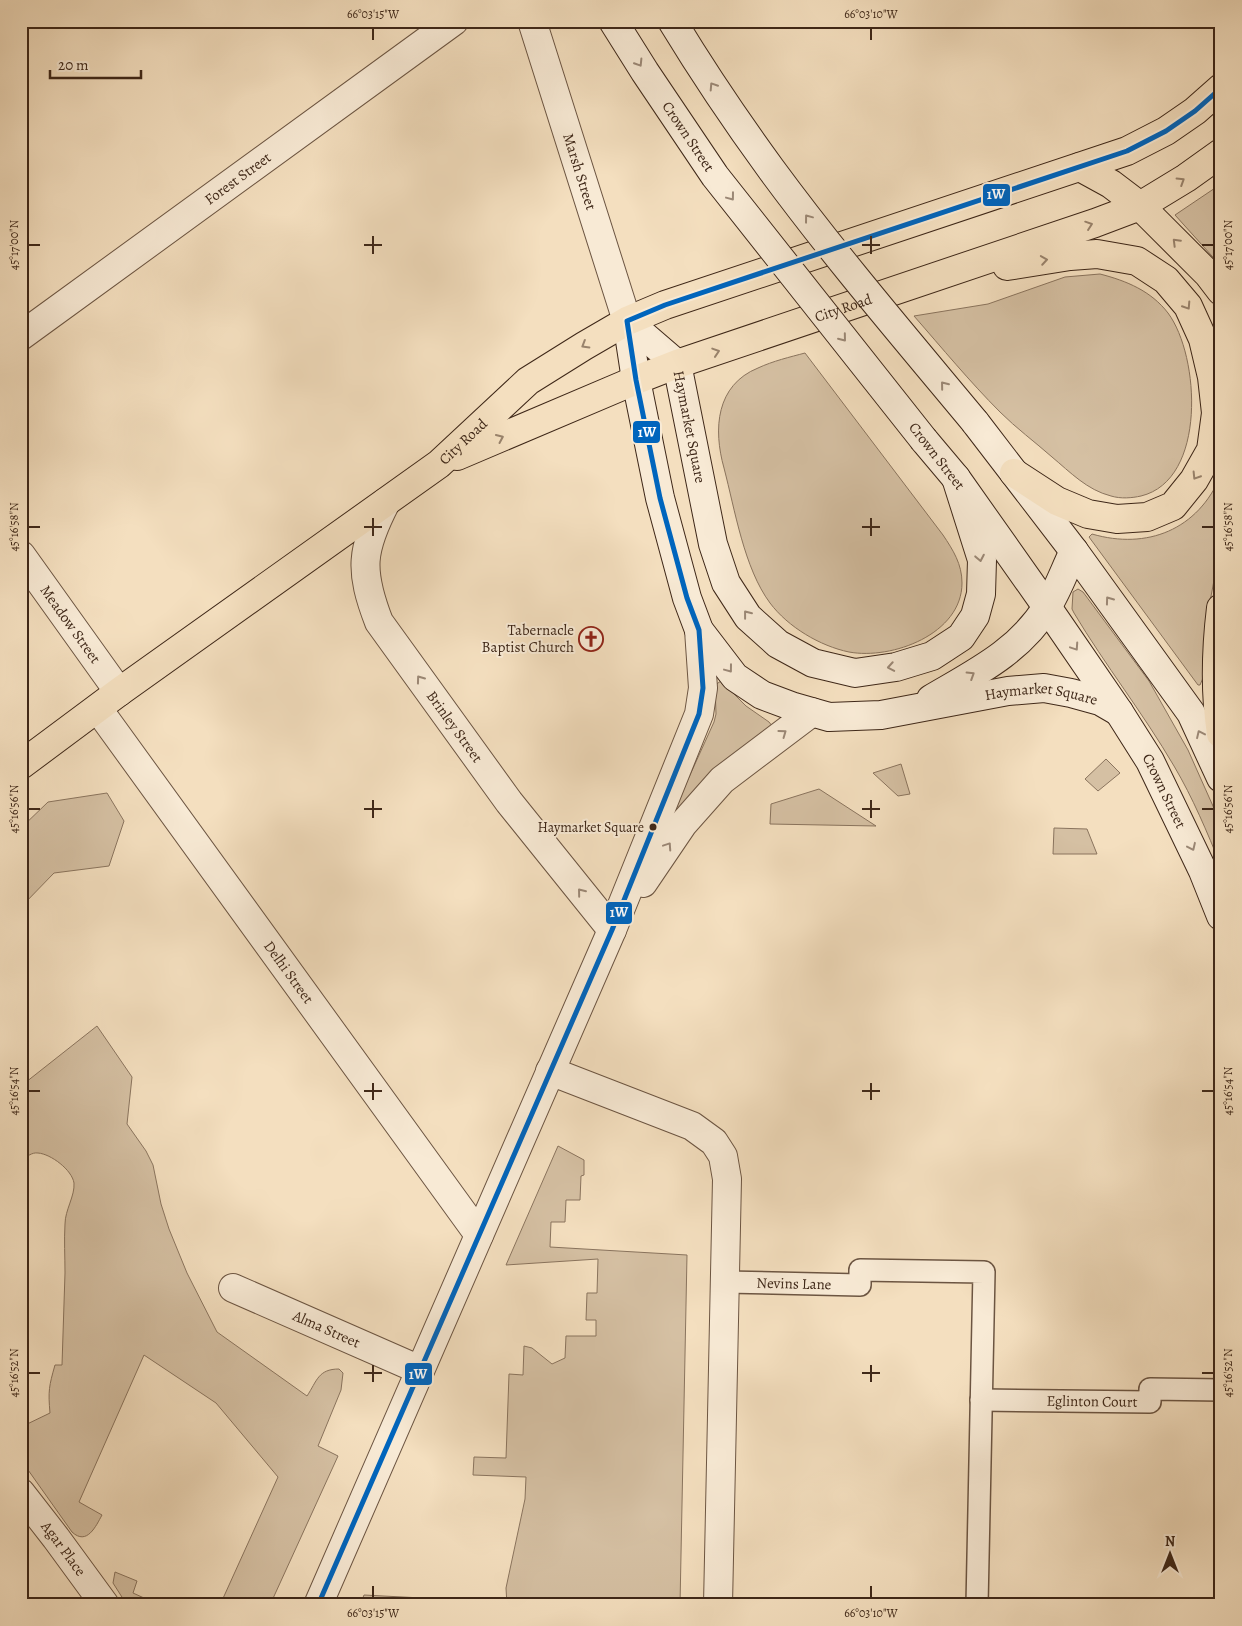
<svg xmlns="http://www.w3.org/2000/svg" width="1242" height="1626" viewBox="0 0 1242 1626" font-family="Alegreya,serif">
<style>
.green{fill:#d5c0a3;stroke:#8a745e}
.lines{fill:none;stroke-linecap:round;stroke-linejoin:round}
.pedestrian-casing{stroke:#6c5542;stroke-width:24}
.minor-casing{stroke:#6c5542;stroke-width:30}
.tertiary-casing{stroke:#6c5542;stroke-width:30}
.secondary-casing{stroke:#3e2718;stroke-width:30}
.primary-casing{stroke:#3e2718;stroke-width:30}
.pedestrian{stroke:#f8ead5;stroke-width:21}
.minor{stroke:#f8ead5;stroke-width:28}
.tertiary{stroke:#f8ead5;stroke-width:28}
.secondary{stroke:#f8ead5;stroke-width:28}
.primary{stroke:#f4dfbf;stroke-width:28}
.secondary-bridge-casing{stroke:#3e2718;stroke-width:30;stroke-linecap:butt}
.secondary-bridge{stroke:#f8ead5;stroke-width:28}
.bus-1-casing{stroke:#f8ead5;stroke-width:9}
.bus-1{stroke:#0065bd;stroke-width:5}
.oneway{stroke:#9b8876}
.oneway2{stroke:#99836c}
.ticks{fill:none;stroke:#3e2718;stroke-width:2}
.bus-dot{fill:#3e2718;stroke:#f8ead5;stroke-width:2}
.labels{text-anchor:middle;stroke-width:4;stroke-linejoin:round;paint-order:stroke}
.bus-label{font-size:14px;fill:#3e2718;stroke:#f8ead5;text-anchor:end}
.street-label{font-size:15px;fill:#3e2718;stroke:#f8ead5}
.poi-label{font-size:15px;fill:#3e2718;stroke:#f8ead5;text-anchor:end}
.line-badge{stroke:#f8ead5;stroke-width:2}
.badge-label{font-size:14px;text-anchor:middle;font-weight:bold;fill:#fff}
.neatline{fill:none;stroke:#3e2718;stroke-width:2}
.ticks-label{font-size:12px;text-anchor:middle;fill:#3e2718}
</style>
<rect width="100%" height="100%" fill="#f4dfbf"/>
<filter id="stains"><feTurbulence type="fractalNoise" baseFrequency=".004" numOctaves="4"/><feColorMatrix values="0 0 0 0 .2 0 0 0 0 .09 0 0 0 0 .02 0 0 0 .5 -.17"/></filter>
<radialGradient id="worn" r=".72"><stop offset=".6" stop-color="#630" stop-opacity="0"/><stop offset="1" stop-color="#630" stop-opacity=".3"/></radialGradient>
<path class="green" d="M 1221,184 L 1221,266 L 1175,215 Z
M 1100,274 C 1127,281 1151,291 1168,313 C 1200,356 1207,480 1141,496 C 1132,498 1121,499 1111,496 C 1087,490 1070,472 1052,457 C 1035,442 1016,428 1000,412 C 970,382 942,348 914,316 L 988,304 L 1065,277 Z
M 805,353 L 943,535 C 953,550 962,564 962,583 C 962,634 892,660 849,652 C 820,646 788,627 770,603 C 744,568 735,510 724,468 C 713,429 716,385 758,368 C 773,361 790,357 805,353 Z
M 1221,475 L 1221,543 L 1209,607 L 1203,678 L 1200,685 L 1198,685 L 1089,537 L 1092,534 C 1147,550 1198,530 1221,475 Z
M 1078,589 L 1083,592 L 1149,681 L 1188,750 L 1221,824 L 1221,866 C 1207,832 1193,798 1174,766 C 1143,713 1105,665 1074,613 L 1072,609 L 1073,592 Z
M 721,681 L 746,706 L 769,722 L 773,727 L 633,889 L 680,797 L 714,722 L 716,714 L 715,685 Z
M 1106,759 L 1120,773 L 1098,791 L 1085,779 Z
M 901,764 L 910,794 L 898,796 L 873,773 Z
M 819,789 L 876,826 L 770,824 L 771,804 Z
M 107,793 L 124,821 L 109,866 L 54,873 L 21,907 L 21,828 L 48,802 Z
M 1054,828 L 1087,829 L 1097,854 L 1053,854 Z
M 97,1026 L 132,1077 L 127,1124 L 146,1151 L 153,1165 L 161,1204 L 169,1229 L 187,1273 L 217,1332 L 307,1396 C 317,1381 318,1369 339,1369 L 343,1373 L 341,1390 L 318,1446 L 338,1456 L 270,1605 L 220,1605 L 278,1477 L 216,1403 L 144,1355 L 79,1502 L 102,1515 C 96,1526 87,1546 72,1532 L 21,1460 L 21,1427 L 50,1413 C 48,1391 49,1386 55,1365 L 62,1365 C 63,1334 64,1304 65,1273 C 65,1257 64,1240 65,1224 C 65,1210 75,1196 74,1183 C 72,1170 51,1154 38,1153 C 32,1152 26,1157 21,1161 L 21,1086 Z
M 558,1146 L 584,1160 L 584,1175 L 581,1176 L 580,1200 L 566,1200 L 565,1222 L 551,1222 L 550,1247 L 687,1255 L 680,1605 L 507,1605 L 506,1588 L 525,1499 L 526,1477 L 473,1475 L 474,1457 L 506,1458 L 509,1374 L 523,1375 L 524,1346 L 532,1348 L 552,1364 L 565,1358 L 566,1336 L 596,1336 L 596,1320 L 586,1320 L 587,1293 L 597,1293 L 598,1259 L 506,1265 Z
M 115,1572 L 137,1581 L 133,1593 L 155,1603 L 154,1605 L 127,1605 L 113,1583 Z
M 364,1595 L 422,1598 L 466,1605 L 360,1605 Z"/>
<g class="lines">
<defs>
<g id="pedestrian">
<path d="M 860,1274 L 860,1270 L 984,1272 L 977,1605"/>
<path id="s1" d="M 725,1282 L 860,1285 L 860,1281"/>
<path id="s2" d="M 981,1400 L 1150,1402 L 1150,1389 L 1221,1390"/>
</g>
<g id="minor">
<path id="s3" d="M 532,21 L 627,321"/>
<path id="s4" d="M 21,336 L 454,21"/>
<path id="s5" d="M 21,555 L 119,692"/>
<path id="s6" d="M 98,709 L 479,1235"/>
<path d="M 550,1071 L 692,1126 L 714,1142 L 723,1156 L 727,1179 L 718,1605"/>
<path id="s7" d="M 233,1288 L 420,1370"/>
<path id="s8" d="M 21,1493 L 56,1538 L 105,1605"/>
</g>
<g id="tertiary">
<path id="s9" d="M 386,502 C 361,550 359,570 379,622 L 509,802 L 612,930"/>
<path d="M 643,883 L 683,824 L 722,780 L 812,712"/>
<path d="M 318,1605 L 612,930 L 699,714 L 703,688 L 699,630"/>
</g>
<g id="secondary">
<path id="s10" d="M 627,321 L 636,380 L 660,498 L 687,598 L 699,630 L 735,677 L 762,695 L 794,707 L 829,717 L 881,715 L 1008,691 L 1044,688 L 1071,693 L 1100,701 L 1119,712"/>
<path id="s11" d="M 627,321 L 677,364 L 713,544 L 726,583 L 748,617 L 778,644 L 813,663 L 855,673 L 896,667 L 932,656 L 961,637 L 975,616 L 981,594 L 982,560 L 956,478"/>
<path d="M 975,422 L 1074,551 L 1191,713 L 1221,778"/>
<path id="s12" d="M 924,440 L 956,478 L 1047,607 L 1119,712 L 1150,761 L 1203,871 L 1221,916"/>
<path d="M 931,699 C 975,673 1019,652 1047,607 C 1058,590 1065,569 1074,551"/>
</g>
<g id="primary">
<path d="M 1080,167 L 1111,184 L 1140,206 L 1208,274 L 1221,291"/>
<path d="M 1007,266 L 1070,256 L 1097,254 L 1137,261 L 1166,280 L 1188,306 L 1203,339 L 1212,377 L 1216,413 L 1211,450 L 1194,480 L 1173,506 L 1147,517 L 1117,519 L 1088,514 L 1057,501 L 1014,473"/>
<path id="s13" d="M 457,456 L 636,380 L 677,364 L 1095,223 L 1140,206 L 1186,178 L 1221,153"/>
<path d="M 1221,608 C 1216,649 1215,693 1221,734"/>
<path id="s14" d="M 21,765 L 119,692 L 439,464 L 528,381 L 584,346 L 627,321 L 665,305 L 1127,151 L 1166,131 L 1195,111 L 1221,88"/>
</g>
</defs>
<use href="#pedestrian" class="pedestrian-casing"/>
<use href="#minor" class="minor-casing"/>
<use href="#tertiary" class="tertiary-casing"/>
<use href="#secondary" class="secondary-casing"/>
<use href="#primary" class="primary-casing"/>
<use href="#pedestrian" class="pedestrian"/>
<use href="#minor" class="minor"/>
<use href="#tertiary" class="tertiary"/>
<use href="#secondary" class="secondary"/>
<use href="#primary" class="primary"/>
<defs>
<g id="secondary-bridge">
<path id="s15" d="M 613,21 L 645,72 L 715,176 L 924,440"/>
<path d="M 672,21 C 703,72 736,121 771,169 C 835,256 906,339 975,422"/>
</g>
</defs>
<use href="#secondary-bridge" class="secondary-bridge-casing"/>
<use href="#secondary-bridge" class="secondary-bridge"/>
<defs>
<path id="bus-1" d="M 318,1605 L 612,930 L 699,714 L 703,688 L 699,630 L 687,598 L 660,498 L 636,380 L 627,321 L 665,305 L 1127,151 L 1166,131 L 1195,111 L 1221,88"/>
</defs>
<use href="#bus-1" class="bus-1-casing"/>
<use href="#bus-1" class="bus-1"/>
</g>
<defs><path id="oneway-chevron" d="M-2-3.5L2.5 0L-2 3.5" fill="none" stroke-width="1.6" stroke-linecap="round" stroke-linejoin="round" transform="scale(1.25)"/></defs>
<g class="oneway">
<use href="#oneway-chevron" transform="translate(639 63) rotate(58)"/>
<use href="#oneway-chevron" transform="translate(713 86) rotate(-123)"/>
<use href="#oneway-chevron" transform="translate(731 197) rotate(53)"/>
<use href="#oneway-chevron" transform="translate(808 218) rotate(-127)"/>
<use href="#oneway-chevron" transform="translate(843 338) rotate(51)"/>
<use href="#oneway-chevron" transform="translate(944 385) rotate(-129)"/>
<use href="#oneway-chevron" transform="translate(980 558) rotate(79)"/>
<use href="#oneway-chevron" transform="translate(1109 600) rotate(-126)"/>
<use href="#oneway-chevron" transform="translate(747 614) rotate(-128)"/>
<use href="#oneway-chevron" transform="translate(1075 647) rotate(56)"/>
<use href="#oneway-chevron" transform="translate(891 667) rotate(170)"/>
<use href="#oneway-chevron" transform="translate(729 669) rotate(53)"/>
<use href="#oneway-chevron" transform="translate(971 675) rotate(-32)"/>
<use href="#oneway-chevron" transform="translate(420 679) rotate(-126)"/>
<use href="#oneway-chevron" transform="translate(783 733) rotate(-36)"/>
<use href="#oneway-chevron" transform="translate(1200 734) rotate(-115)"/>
<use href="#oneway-chevron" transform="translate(668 846) rotate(-56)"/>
<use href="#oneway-chevron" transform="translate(1192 847) rotate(65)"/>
<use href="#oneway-chevron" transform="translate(581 892) rotate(-129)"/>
</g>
<g class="oneway2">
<use href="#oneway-chevron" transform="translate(1181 181) rotate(-32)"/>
<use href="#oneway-chevron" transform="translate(1089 225) rotate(-19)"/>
<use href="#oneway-chevron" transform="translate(1176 242) rotate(-135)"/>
<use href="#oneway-chevron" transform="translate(1044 260) rotate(-9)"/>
<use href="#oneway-chevron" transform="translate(1187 306) rotate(57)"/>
<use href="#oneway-chevron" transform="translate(585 345) rotate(149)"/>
<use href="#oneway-chevron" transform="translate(716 352) rotate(-18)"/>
<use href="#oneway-chevron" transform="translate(500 438) rotate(-24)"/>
<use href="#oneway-chevron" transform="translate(1196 476) rotate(122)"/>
</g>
<path class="ticks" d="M 373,28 L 373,40M 871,28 L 871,40M 373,236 L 373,254M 871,236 L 871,254M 28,245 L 40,245M 364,245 L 382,245M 862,245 L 880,245M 1202,245 L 1214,245M 373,518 L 373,536M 871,518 L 871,536M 28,527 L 40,527M 364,527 L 382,527M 862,527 L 880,527M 1202,527 L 1214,527M 373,800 L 373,818M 871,800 L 871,818M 28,809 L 40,809M 364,809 L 382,809M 862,809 L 880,809M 1202,809 L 1214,809M 373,1083 L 373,1100M 871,1083 L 871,1100M 28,1091 L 40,1091M 364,1091 L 382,1091M 862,1091 L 880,1091M 1202,1091 L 1214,1091M 373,1365 L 373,1382M 871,1365 L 871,1382M 28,1373 L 40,1373M 364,1373 L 382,1373M 862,1373 L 880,1373M 1202,1373 L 1214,1373M 373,1586 L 373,1598M 871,1586 L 871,1598"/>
<defs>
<symbol id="church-ring" viewBox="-11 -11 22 22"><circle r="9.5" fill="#f8ead5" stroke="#8f2418" stroke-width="1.5"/><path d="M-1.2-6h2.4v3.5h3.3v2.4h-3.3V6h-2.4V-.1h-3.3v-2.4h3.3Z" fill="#8f2418"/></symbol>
</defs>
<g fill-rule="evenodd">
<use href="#church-ring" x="577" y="625" width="28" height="28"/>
</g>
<circle class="bus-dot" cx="653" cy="827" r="4.5"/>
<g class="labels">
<g class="bus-label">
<text x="644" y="832">Haymarket Square</text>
</g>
<g class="street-label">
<text dy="5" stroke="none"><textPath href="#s15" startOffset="138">Crown Street</textPath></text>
<text dy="5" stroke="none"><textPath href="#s3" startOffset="158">Marsh Street</textPath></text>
<text dy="5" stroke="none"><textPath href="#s4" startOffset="268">Forest Street</textPath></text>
<text dy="5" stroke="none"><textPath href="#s13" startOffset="414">City Road</textPath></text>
<text dy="5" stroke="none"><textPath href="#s11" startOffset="130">Haymarket Square</textPath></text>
<text dy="5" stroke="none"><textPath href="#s14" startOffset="548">City Road</textPath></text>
<text transform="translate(937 456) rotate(52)" y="5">Crown Street</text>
<text dy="5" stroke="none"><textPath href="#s5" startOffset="85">Meadow Street</textPath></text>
<text dy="5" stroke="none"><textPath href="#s10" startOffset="695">Haymarket Square</textPath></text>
<text dy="5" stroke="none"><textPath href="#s9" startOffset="255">Brinley Street</textPath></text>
<text dy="5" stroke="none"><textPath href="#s12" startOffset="426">Crown Street</textPath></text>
<text dy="5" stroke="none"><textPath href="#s6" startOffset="325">Delhi Street</textPath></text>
<text dy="5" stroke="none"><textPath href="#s1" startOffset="69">Nevins Lane</textPath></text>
<text dy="5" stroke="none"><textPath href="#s7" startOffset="102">Alma Street</textPath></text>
<text dy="5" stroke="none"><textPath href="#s2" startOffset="111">Eglinton Court</textPath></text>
<text dy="5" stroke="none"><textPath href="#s8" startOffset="70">Agar Place</textPath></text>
</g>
<g class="poi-label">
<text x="574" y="635">Tabernacle<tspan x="574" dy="17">Baptist Church</tspan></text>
</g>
</g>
<g class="line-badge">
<rect x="982" y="183" width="29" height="24" rx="5" fill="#0065bd"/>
<rect x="632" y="420" width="29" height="24" rx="5" fill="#0065bd"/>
<rect x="605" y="901" width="28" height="24" rx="5" fill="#0065bd"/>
<rect x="404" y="1362" width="29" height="24" rx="5" fill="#0065bd"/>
</g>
<g class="badge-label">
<text x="996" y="199">1W</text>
<text x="647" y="437">1W</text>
<text x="619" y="917">1W</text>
<text x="418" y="1379">1W</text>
</g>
<rect width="1242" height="1626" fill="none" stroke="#f4dfbf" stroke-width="55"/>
<g transform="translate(1170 1554)" stroke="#f8ead5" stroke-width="4" paint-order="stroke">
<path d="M0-4L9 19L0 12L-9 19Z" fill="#3e2718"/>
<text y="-8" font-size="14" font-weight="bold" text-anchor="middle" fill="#3e2718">N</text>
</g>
<path d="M50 70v8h91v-8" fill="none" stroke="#3e2718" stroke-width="2.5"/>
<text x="58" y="70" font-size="15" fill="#3e2718" stroke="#f8ead5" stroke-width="4" paint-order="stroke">20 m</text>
<rect x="28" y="28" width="1186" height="1570" class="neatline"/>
<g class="ticks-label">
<text x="373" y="18">66°03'15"W</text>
<text x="871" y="18">66°03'10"W</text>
<text transform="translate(14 245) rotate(-90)" y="4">45°17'00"N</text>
<text transform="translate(1228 245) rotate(-90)" y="4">45°17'00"N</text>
<text transform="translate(14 527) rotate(-90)" y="4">45°16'58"N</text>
<text transform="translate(1228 527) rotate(-90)" y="4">45°16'58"N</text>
<text transform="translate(14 809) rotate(-90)" y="4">45°16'56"N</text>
<text transform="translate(1228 809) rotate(-90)" y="4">45°16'56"N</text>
<text transform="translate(14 1091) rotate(-90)" y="4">45°16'54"N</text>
<text transform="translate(1228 1091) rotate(-90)" y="4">45°16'54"N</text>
<text transform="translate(14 1373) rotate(-90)" y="4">45°16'52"N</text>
<text transform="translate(1228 1373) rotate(-90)" y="4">45°16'52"N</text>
<text x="373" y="1617">66°03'15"W</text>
<text x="871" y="1617">66°03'10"W</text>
</g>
<rect width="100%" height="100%" filter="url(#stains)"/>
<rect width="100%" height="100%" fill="url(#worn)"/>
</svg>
